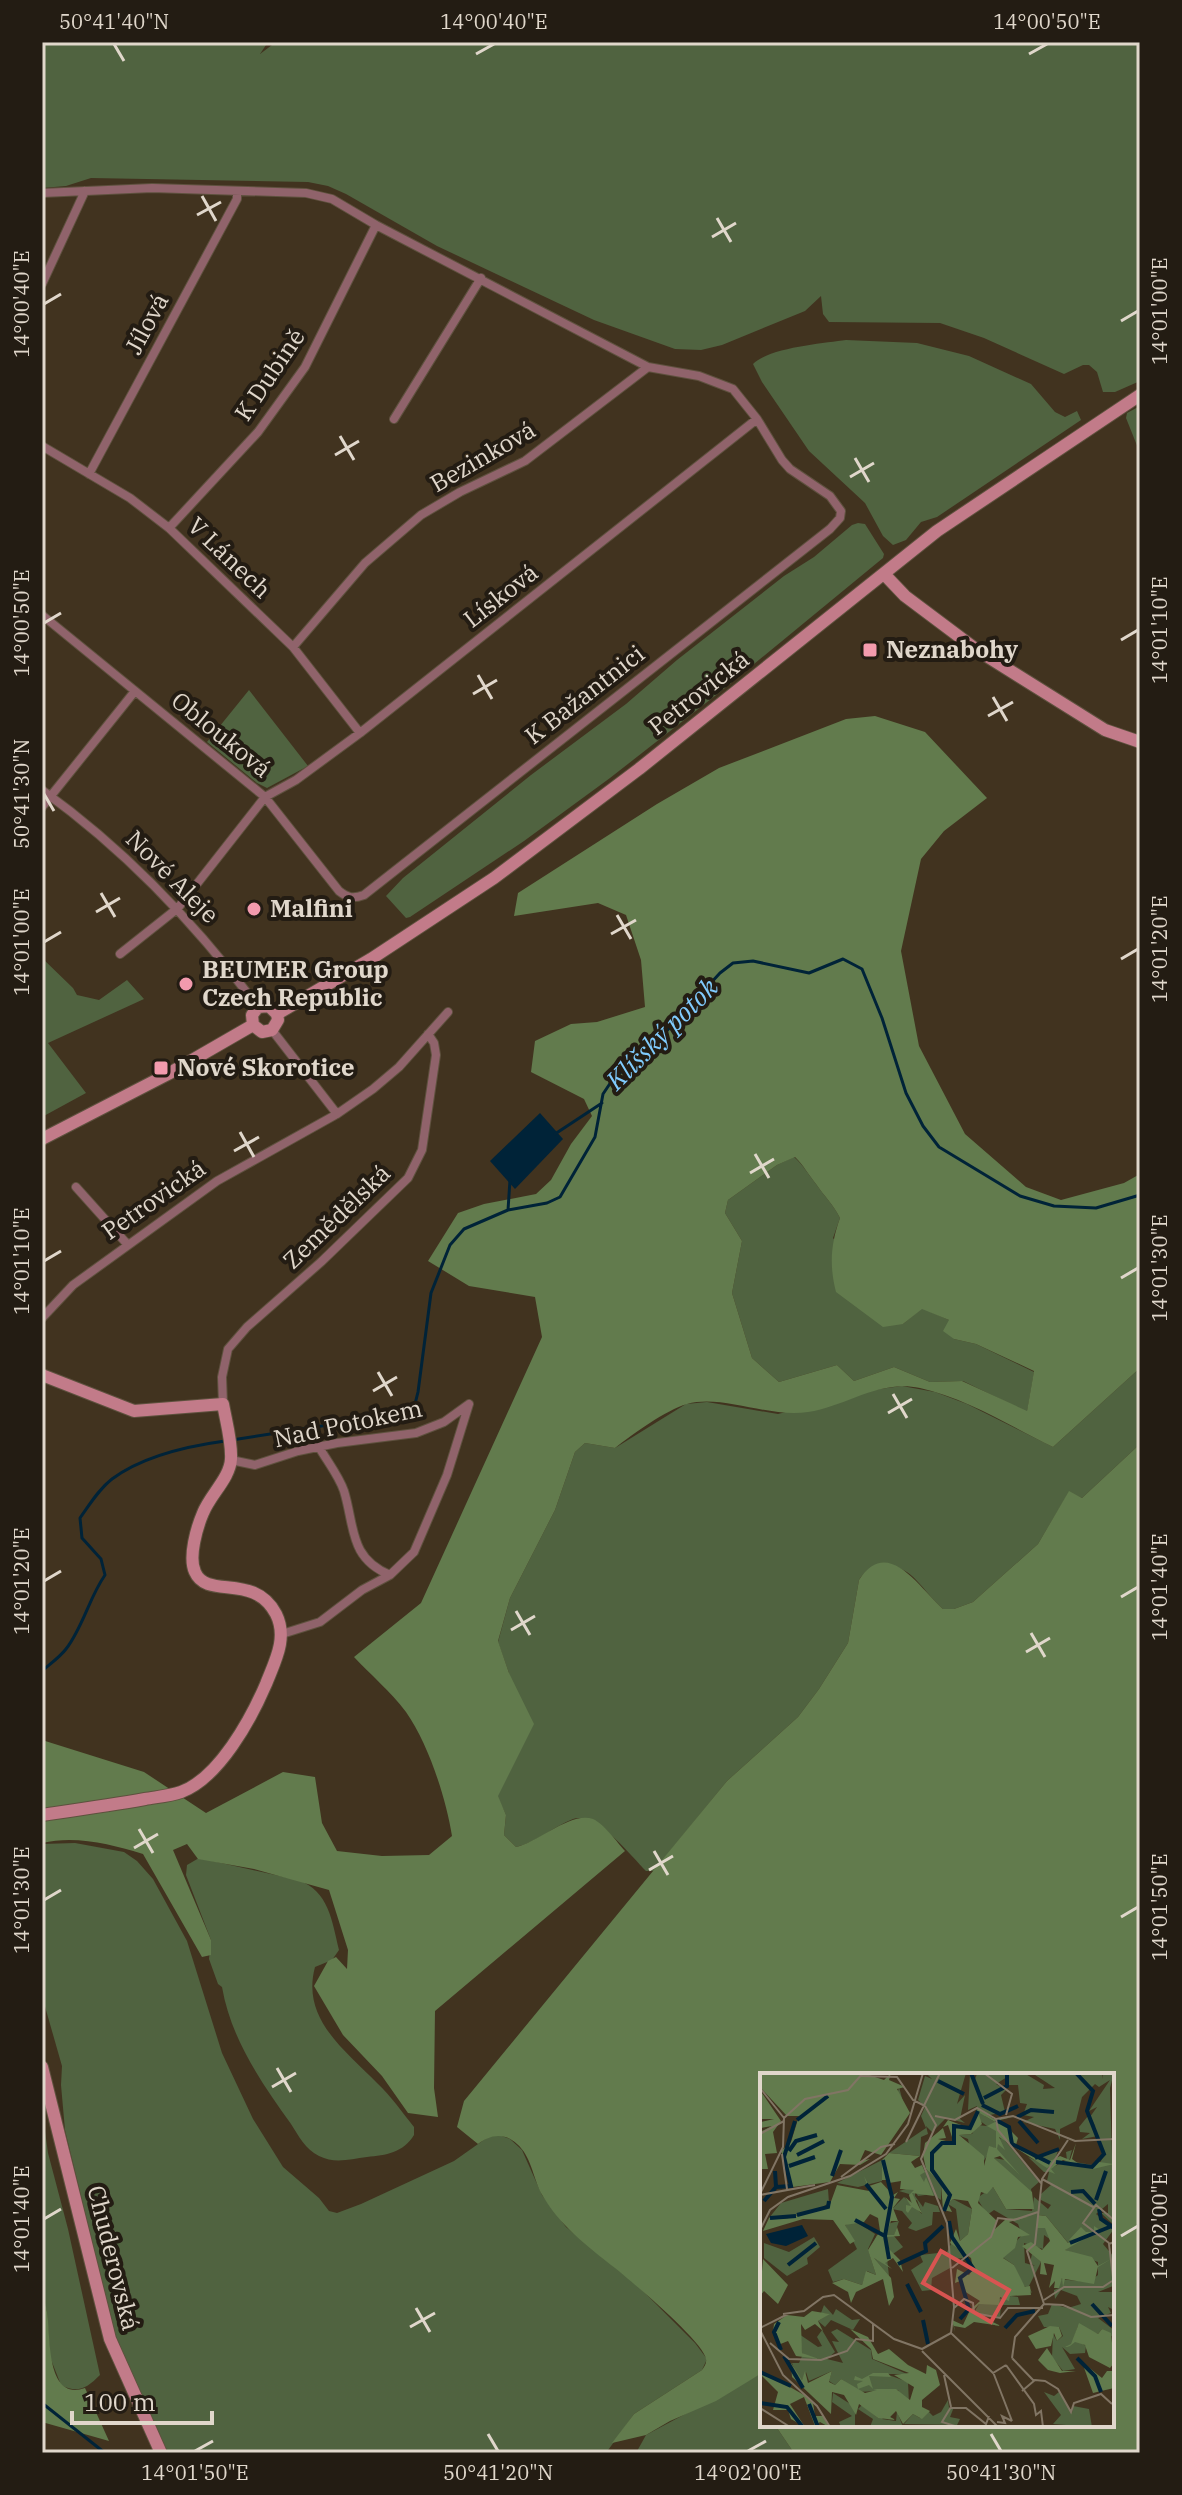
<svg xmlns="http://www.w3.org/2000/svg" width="1182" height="2495" viewBox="0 0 1182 2495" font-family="'IBM Plex Serif',serif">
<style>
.green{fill:#506340}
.forest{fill:#627b4d;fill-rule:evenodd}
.water{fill:#002338}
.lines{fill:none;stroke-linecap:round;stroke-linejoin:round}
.stream{stroke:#002338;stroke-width:3}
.street-casing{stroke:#5e513e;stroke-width:10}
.secondary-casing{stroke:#5e513e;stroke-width:14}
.street{stroke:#90636b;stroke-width:8}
.secondary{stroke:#c27b89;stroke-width:12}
.ticks{fill:none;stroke:#e0d7cb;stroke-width:3}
.poi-dot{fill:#f29aad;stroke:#231c13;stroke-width:3}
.labels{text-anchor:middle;stroke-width:8;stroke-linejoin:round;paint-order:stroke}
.street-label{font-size:24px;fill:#e0d7cb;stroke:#231c13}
.poi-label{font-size:24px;font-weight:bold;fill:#e0d7cb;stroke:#231c13;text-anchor:start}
.water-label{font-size:26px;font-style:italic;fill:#80cbfd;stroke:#231c13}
.inset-river{fill:none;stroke:#002338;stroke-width:4}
.inset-road{fill:none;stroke:#817564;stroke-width:2}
.view{fill:#d85451;fill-opacity:0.15;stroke:#d85451;stroke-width:4}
.inset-edge{fill:none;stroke:#e0d7cb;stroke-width:4}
.neatline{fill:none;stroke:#e0d7cb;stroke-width:3}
.ticks-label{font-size:20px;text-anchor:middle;fill:#e0d7cb}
</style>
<rect width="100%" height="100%" fill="#41331f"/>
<path class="green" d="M 42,42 L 268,42 L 260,54 L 276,42 L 1140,42 L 1140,381 L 1115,392 L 1103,392 L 1097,372 L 1089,365 L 1083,365 L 1064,374 L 984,338 L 940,323 L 829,322 L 823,314 L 821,296 L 805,311 L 722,345 L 701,350 L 675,349 L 594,320 L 437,246 L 346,194 L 328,186 L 308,182 L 91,178 L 66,186 L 42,188 Z
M 846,340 L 917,343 L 969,356 L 1031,384 L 1055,412 L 1065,417 L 1077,411 L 1081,420 L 937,517 L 921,522 L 906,540 L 893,545 L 883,536 L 865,503 L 809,451 L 762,382 L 753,364 C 768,348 824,343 846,340 Z
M 1140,406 L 1140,453 L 1126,418 L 1127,413 Z
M 858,523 L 865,524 L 884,554 L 883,558 L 720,692 L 610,778 L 524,841 L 410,917 L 406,918 L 386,896 L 403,878 L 531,775 L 626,704 L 677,660 L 784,576 L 814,557 L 852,525 Z
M 249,690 L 308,766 L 267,788 L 257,783 L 207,742 Z
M 42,958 L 73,988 L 77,995 L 99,1000 L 127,980 L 144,999 L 48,1043 L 86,1093 L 42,1117 Z
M 794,1157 C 804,1166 808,1174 816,1184 C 824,1196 833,1204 840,1218 L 833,1238 L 903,1324 L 922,1308 L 949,1320 L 954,1339 L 976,1344 L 1034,1372 L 1027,1412 L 963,1381 L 930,1382 L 894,1367 L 854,1381 L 837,1365 L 779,1382 L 752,1358 L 732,1293 L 742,1241 L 725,1213 L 728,1200 L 777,1165 Z
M 1140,1368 L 1140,1444 L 1082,1498 L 1069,1492 L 1038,1544 L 973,1602 L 954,1609 L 943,1609 C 919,1588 909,1557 874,1569 C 866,1572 863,1573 859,1580 L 848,1643 L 819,1689 L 798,1717 L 727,1781 L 654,1871 L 646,1871 C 630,1855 596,1811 573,1819 C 553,1827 537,1842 516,1847 L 504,1835 L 506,1815 L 497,1796 L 511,1768 L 509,1673 L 498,1642 L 510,1598 L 555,1510 L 575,1452 L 585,1443 L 615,1448 L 686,1404 L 707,1402 L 778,1414 L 872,1390 L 902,1386 L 935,1392 L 967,1404 L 1053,1447 Z
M 75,1843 L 124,1852 L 137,1861 L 153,1879 L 187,1941 L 222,2053 L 253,2119 L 283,2167 L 319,2198 L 329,2211 L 337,2213 L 361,2204 L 454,2161 L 488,2137 L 499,2135 L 510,2139 L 522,2150 L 542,2195 L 566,2227 L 637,2285 L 695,2343 L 707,2359 L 702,2370 L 634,2414 L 606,2453 L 168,2453 L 121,2361 L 65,2130 L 61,2085 L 62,2066 L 42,1996 L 42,1844 Z
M 199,1858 L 298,1880 C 329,1891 332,1921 339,1950 L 332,1960 L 315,1967 C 301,2019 345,2050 377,2083 C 391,2096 402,2112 414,2127 L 414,2135 C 403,2153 386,2155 367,2157 C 350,2159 335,2164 319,2156 C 306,2150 298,2135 291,2124 C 261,2082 231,2039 222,1987 L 218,1984 L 209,1959 L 211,1940 L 186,1875 L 187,1865 Z
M 42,2109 L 48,2153 L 68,2229 L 100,2375 C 87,2388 78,2394 61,2385 L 50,2357 L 47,2312 L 42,2293 Z
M 762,2373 L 762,2425 L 775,2425 L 794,2453 L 636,2453 L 646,2435 Z"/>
<path class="forest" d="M 875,716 L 925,732 L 987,798 L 944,831 L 921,859 L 901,951 L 919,1046 L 965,1134 L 1026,1187 L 1061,1200 L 1124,1183 L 1140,1174 L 1140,1368 L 1053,1447 C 1010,1426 966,1398 920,1388 C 879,1379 847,1406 808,1412 C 768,1418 722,1394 687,1404 C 666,1410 633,1434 615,1448 L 585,1443 L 575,1452 L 555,1510 L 510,1598 L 498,1641 L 509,1673 L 534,1724 L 498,1796 L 506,1815 L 504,1835 L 516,1847 C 539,1842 571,1811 593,1819 C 604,1824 617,1842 625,1851 L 435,2011 L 434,2088 L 438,2117 L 408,2113 L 382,2076 L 343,2035 L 314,1986 L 328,1961 L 336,1957 L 347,1969 L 348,1950 L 329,1890 L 254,1869 L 198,1859 L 187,1844 L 173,1850 L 211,1940 L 211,1955 L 202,1957 L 143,1854 C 111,1844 75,1835 42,1843 L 42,1740 L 144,1772 L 206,1813 L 283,1772 L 315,1777 L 322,1823 L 337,1851 L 382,1856 L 429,1855 L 452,1836 C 446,1798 428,1743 406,1712 C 391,1692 370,1674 354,1657 L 421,1603 L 542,1337 L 535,1297 L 469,1286 L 428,1261 L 458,1213 L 484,1204 L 536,1194 L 551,1180 L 571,1144 L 592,1116 L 584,1099 L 531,1072 L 535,1041 L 571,1024 L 597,1022 L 645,1007 L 641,960 L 626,915 L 598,903 L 514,916 L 518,893 L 657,804 L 719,768 L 846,719 ZM 795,1157 C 804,1166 808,1174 816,1184 C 824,1196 833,1204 840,1218 C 831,1243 829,1265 836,1292 L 883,1327 L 903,1324 L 922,1309 L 949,1320 L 943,1331 L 954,1339 L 976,1344 L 1034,1371 L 1027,1411 L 962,1381 L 930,1382 L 894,1367 L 854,1381 L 837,1365 L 779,1382 L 752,1358 L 732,1293 L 742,1241 L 725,1213 L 728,1200 L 777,1165 Z
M 1140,1444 L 1140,2453 L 794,2453 L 775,2425 L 1112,2425 L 1112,2075 L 762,2075 L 762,2373 L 716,2401 L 670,2421 L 646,2435 L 612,2443 L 634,2414 L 702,2370 C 704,2367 707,2363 706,2359 C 704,2342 631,2281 615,2268 C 587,2246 559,2225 541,2193 C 533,2177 531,2156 517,2144 C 504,2132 490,2135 478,2144 L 457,2127 L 464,2101 L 727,1781 L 798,1717 L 819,1689 L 848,1643 L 859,1580 C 888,1535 920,1589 943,1609 L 954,1609 L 973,1602 L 1038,1544 L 1069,1491 L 1082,1498 Z
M 42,2293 C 44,2299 46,2306 47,2312 C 51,2334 45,2402 85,2388 L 109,2441 L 42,2422 Z"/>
<path class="water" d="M 540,1113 L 563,1139 L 515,1189 L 490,1161 Z"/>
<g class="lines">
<path class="stream" d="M 555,1134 L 602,1103
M 508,1210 L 510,1180
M 232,1440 L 341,1423 L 372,1422 L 409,1413 L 414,1408 L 418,1392 L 431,1293 L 450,1245 L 464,1229 L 508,1210 L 547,1203 L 560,1197 L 595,1137 L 603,1094 L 613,1079 L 662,1036 L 720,973 L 733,963 L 753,961 L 809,973 L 843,959 L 862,969 L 882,1018 L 906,1093 L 923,1126 L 939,1147 L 1020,1196 L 1054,1206 L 1096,1208 L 1140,1195
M 42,1671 C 50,1664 60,1657 66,1649 C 83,1627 89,1598 105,1575 L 101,1559 L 82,1538 L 80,1518 C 90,1504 99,1489 112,1479 C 143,1456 188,1446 225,1441
M 42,2403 L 105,2453"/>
<defs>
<path id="street" d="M 42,193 L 152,188 L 306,193 L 332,199 L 376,225 L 648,367
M 42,284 L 85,191
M 394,419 L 481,278
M 42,446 L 130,498 L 169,528 L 293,647 L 360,733
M 89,474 L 237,199 L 237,191
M 169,528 L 258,432 L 305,367 L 376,225
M 42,615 L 265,797 L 178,908 L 120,954
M 293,647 L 365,563 L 421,515 L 460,492 L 525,461 L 648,367 L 699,376 L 733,389 L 757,419 L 782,460 L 790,469 L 830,496 L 841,511 L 840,518 L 830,529 L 364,895 C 353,899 348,898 339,891 L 265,797 L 296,780 L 360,733 L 757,419
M 42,790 C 127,851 196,924 258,1007
M 42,807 L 135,691
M 272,1030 L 337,1114
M 76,1187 L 128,1245
M 42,1318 L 73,1285 L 217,1181 L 337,1114 L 373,1089 L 399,1067 L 448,1012
M 223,1404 L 222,1377 L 228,1349 L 247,1327 L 321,1262 L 408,1178 L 422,1150 L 436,1055 L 434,1043 L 428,1034
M 319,1447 C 327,1461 339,1476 344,1491 C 355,1527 349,1558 390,1575 L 414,1552 L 447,1475 L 469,1404
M 231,1460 L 255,1465 L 298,1451 L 337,1443 L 416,1433 L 444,1422 L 469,1404
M 282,1634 L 320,1622 L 362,1590 L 390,1575"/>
<path id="secondary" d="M 884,574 L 905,596 L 977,650 L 1105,730 L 1140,742
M 277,1014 L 371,959 L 494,878 L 639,769 L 937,531 L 1140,395
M 253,1025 L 252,1015 L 258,1007 L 269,1006 L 277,1014
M 253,1025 L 262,1032 L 272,1030 L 278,1020 L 277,1014
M 42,1139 L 168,1074 L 253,1025
M 42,1375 L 134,1411 L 223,1404 C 226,1421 232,1442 231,1459 C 230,1478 210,1495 203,1513 C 197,1527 188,1557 195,1572 C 207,1600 254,1572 276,1614 C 288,1638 275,1661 266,1684 C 251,1719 219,1778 181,1792 C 170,1796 156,1797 145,1799 C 111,1805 76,1810 42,1815
M 42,2067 L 110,2339 L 161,2453"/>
</defs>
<use href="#street" class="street-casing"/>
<use href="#secondary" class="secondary-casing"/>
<use href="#street" class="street"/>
<use href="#secondary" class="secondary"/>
</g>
<path class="ticks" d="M 114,44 L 124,61M 476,54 L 494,44M 1029,54 L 1047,44M 202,196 L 216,221M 197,215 L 221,202M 717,218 L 731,242M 712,237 L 736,223M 44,304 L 61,294M 1121,321 L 1138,311M 340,436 L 354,460M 335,455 L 359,441M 855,458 L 869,482M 850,477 L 874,463M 44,623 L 61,613M 1121,640 L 1138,630M 478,675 L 492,699M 473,694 L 497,680M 993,697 L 1007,721M 988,716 L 1013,702M 44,794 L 54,811M 101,893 L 115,917M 96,912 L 120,898M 617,915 L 631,939M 611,934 L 636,920M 44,942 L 61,932M 1121,959 L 1138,949M 240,1132 L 254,1157M 234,1151 L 259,1137M 755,1154 L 769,1178M 750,1173 L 774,1159M 44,1261 L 61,1251M 1121,1278 L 1138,1268M 378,1372 L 392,1396M 373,1391 L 397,1377M 893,1394 L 907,1418M 888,1413 L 912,1399M 44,1581 L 61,1571M 1121,1597 L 1138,1587M 516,1611 L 530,1635M 511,1630 L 535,1616M 1031,1633 L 1045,1657M 1026,1652 L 1050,1638M 139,1829 L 153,1853M 134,1848 L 158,1834M 654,1851 L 668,1875M 649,1870 L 673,1856M 44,1900 L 61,1890M 1121,1917 L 1138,1907M 277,2068 L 291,2092M 272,2087 L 296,2073M 44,2219 L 61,2209M 1121,2236 L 1138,2226M 416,2308 L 430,2332M 410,2327 L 435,2313M 488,2434 L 498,2451M 991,2434 L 1001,2451M 195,2451 L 213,2441M 748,2451 L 766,2441"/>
<g class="poi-dot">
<rect x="862" y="642" width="16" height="16" rx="4"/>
<circle cx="254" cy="909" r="8"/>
<circle cx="186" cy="984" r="8"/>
<rect x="153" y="1060" width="16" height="16" rx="4"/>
</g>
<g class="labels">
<g class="street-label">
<text transform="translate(147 324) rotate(-62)" y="8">Jílová</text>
<text transform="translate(270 375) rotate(-56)" y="8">K Dubině</text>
<text transform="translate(483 457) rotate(-30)" y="8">Bezinková</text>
<text transform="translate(229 558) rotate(44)" y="8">V Lánech</text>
<text transform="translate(501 596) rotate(-38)" y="8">Lísková</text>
<text transform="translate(699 693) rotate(-38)" y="8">Petrovická</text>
<text transform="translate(585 695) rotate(-38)" y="8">K Bažantnici</text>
<text transform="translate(221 735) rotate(39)" y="8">Oblouková</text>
<text transform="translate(172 877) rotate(45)" y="8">Nové Aleje</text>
<text transform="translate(154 1200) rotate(-35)" y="8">Petrovická</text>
<text transform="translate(337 1217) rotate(-44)" y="8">Zemědělská</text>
<text transform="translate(348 1424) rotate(-12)" y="8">Nad Potokem</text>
<text transform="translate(113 2258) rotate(76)" y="8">Chuderovská</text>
</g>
<g class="poi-label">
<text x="886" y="658">Neznabohy</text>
<text x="270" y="917">Malfini</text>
<text x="202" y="978">BEUMER Group<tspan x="202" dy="28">Czech Republic</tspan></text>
<text x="177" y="1076">Nové Skorotice</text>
</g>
<g class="water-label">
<text transform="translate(662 1034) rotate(-45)" y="9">Klíšský potok</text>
</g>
</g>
<g transform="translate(760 2073)">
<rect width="354" height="354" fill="#41331f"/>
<path d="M 166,0 L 206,0 L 197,31 L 205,22 L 200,46 L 205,50 L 186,45 L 172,59 L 166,53 L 168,61 L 161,64 L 160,83 L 129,80 L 166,55 L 161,43 L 165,34 L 158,27 L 165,3 L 172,6 ZM 210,0 L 214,9 L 217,1 L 264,0 L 284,12 L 283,16 L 295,15 L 272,0 L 342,0 L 342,6 L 343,0 L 354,0 L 350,15 L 354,152 L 341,140 L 348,140 L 348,131 L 336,141 L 354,156 L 343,171 L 354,184 L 353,213 L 338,219 L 353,219 L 352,236 L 348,234 L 351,240 L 338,245 L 354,257 L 354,265 L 342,256 L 338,261 L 318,253 L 314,265 L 326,273 L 325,280 L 310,281 L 302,274 L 315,296 L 303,298 L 292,284 L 293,261 L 297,268 L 303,263 L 299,254 L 284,254 L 278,243 L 288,241 L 292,231 L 308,235 L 321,231 L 317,223 L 301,217 L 295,226 L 294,217 L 299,215 L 298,206 L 329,209 L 338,202 L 338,189 L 305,177 L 306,181 L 298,186 L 301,182 L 292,179 L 292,171 L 305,177 L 309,171 L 286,143 L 279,142 L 300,163 L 294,169 L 284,162 L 283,176 L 264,170 L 265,190 L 275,193 L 270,190 L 272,181 L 281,189 L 269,213 L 272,220 L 257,206 L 254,192 L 242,184 L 262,162 L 258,151 L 234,137 L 227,142 L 217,125 L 233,114 L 246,136 L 272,138 L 274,124 L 288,136 L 291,132 L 281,127 L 281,121 L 292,111 L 287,108 L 289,99 L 296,99 L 284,99 L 268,84 L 285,92 L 278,85 L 298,77 L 293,94 L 307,87 L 306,79 L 312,77 L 309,88 L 338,93 L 345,81 L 338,63 L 322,66 L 330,60 L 320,59 L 319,54 L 328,43 L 336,54 L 330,44 L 337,34 L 329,38 L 350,7 L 339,14 L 335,11 L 322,24 L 316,48 L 300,56 L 300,67 L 295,56 L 263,49 L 274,44 L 263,42 L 267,31 L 260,30 L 258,12 L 248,12 L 247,4 L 236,11 L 246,17 L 241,22 L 245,39 L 225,43 L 235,49 L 237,66 L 243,65 L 279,109 L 271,116 L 272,122 L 234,85 L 245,87 L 233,74 L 221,92 L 223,86 L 210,77 L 208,66 L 198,62 L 212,61 L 217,52 L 227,53 L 216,45 L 217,33 L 208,37 ZM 139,14 L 143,29 L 135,38 L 144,43 L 126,70 ZM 122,87 L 122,108 L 98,114 L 77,110 ZM 167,97 L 181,111 L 181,127 L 172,121 L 158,123 L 155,118 L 155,123 L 163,134 L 165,129 L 178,133 L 180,139 L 173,139 L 172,152 L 156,158 L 148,155 L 152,150 L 142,138 L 132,136 L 144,124 L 162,141 L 157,127 L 151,130 L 149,121 L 139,118 L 153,114 L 148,105 ZM 68,116 L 69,130 L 61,135 L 26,146 L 9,145 L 21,130 ZM 193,126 L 212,136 L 208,161 L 200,168 L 196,136 L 188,131 ZM 124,145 L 127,151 L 139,148 L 134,163 L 143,174 L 127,185 L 129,203 L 114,185 L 122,189 L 127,177 L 110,176 L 117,162 L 124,169 L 127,163 L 121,160 ZM 95,148 L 115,161 L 108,176 L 116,202 L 107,198 L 102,212 L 84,206 L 73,209 L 68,197 L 97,176 L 85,152 ZM 54,164 L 60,174 L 47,185 L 48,191 L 27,203 L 4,185 L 4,170 L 29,179 ZM 192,169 L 206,185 L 191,186 L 190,195 L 172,205 L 171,217 L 162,218 L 151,197 L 163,189 L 160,182 L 187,179 ZM 251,223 L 258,224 L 260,232 L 241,232 L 240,244 L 212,243 L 219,231 ZM 64,232 L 73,242 L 76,236 L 92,247 L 100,246 L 93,257 L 71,247 L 65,254 L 58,248 L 69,241 L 61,240 ZM 77,256 L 111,277 L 112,286 L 147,301 L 126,301 L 148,309 L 149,331 L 159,335 L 148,333 L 130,338 L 131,345 L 129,339 L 122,346 L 136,348 L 137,338 L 143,354 L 110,354 L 113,346 L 98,336 L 102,332 L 118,345 L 144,330 L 138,317 L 98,319 L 81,306 L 75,312 L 69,308 L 72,298 L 49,308 L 46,299 L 42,307 L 35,298 L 32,290 L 39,290 L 43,281 L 50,285 L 42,280 L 39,261 L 58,274 L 62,273 L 57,264 L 62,257 L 75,279 L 67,286 L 83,290 L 72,268 L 79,269 L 71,259 ZM 284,319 L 294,323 L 299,319 L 312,340 L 313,333 L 329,336 L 332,354 L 293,351 L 301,342 ZM 73,320 L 95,334 L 95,354 L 81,354 L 79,349 L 92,343 L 72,329 ZM 188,327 L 189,335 L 194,334 L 190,344 L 200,346 L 197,352 L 144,351 L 153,341 L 160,345 L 168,338 L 173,343 L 181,339 Z" fill="#506340"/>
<path d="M 0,0 L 103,0 L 124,7 L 131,0 L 129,7 L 145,14 L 137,16 L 150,40 L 121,82 L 105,77 L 100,88 L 110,86 L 100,92 L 80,91 L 70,109 L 33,114 L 21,78 L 31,69 L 39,43 L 27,43 L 12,27 L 0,14 ZM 0,17 L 21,48 L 13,59 L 17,80 L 5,81 L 8,96 L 1,96 L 0,111 L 0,59 L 12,53 L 1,55 L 1,49 L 14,46 L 0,46 ZM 218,36 L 234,46 L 253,44 L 240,47 L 258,65 L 256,72 L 275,85 L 292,77 L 278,85 L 286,90 L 300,83 L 310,87 L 316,70 L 312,86 L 319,91 L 334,93 L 344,81 L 339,89 L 354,91 L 333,96 L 303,87 L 291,96 L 295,101 L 288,98 L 294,90 L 287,95 L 239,64 L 245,77 L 238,71 L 237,76 L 260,102 L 240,83 L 234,85 L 272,119 L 274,136 L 246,136 L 233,114 L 227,121 L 221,119 L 218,130 L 237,148 L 235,156 L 246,146 L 268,144 L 249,149 L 270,162 L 258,164 L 255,175 L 243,185 L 254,192 L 265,214 L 270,213 L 271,222 L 250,223 L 249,228 L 240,224 L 239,232 L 219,231 L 212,239 L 241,253 L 214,249 L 205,255 L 194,253 L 195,259 L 192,247 L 203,252 L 210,237 L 220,228 L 204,218 L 200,208 L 195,210 L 197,196 L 209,202 L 213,196 L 211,185 L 190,170 L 196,156 L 200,168 L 208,161 L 212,136 L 208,128 L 193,126 L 188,131 L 192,139 L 183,137 L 181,111 L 166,96 L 163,82 L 165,70 L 183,55 L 186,65 L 178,66 L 194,70 L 188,52 L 183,54 L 188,47 L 209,55 ZM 218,39 L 235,49 L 227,53 L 236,58 L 236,75 L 229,73 L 224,93 L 224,83 L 199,62 L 211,61 L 222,51 ZM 129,80 L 160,83 L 151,89 L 155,95 L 162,92 L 165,99 L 160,102 L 164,109 L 166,104 L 174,123 L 152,120 L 162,140 L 152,134 L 148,140 L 154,146 L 146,138 L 146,132 L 151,133 L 145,124 L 152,130 L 149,122 L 154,117 L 140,116 L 141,108 L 129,110 L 127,98 L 127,107 L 122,107 L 122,87 ZM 104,103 L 109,113 L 121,109 L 133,122 L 138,119 L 134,125 L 140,126 L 133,135 L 138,148 L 131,148 L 126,162 L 134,162 L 137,154 L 140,163 L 126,164 L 125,172 L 140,187 L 143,199 L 133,185 L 125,190 L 132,196 L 114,185 L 131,205 L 134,224 L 129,233 L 123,206 L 96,219 L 91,230 L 88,219 L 72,210 L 84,206 L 102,212 L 106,198 L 116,202 L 108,177 L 120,158 L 118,145 L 110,141 L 104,149 L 85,152 L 95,168 L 90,171 L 73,147 L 43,146 L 3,158 L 9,145 L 25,146 L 69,134 L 77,112 L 109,118 ZM 278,142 L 286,143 L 308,170 L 319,166 L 309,167 L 321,154 L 326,159 L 334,159 L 334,153 L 340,157 L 305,177 L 332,184 L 338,193 L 351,186 L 338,194 L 334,211 L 305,206 L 303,214 L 302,205 L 299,215 L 294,215 L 295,208 L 289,215 L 294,192 L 284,190 L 287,202 L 280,201 L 281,189 L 262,173 L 271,169 L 282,177 L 290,168 L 285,155 L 277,155 ZM 3,186 L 28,212 L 18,231 L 4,218 L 0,223 ZM 52,238 L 70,241 L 58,248 L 63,258 L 55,251 L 45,257 L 41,251 L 42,280 L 59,286 L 36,283 L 28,268 L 18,272 L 13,259 L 14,251 L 27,242 L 44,244 ZM 319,250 L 338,261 L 342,256 L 351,260 L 354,290 L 350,295 L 329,284 L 325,272 L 315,269 L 310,273 L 307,274 L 305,274 L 311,271 ZM 290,253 L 299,254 L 302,263 L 297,268 L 294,260 L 291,273 L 276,276 L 268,263 ZM 90,256 L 108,264 L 118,281 L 129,276 L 148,292 L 166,301 L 167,292 L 176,297 L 180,312 L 162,327 L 162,334 L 170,338 L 162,346 L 153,341 L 143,351 L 136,338 L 130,344 L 136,347 L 118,345 L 99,331 L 96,342 L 84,322 L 72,319 L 71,341 L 32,304 L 31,290 L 42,307 L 45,298 L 48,310 L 72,298 L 69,309 L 75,312 L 81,306 L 105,320 L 117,317 L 113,316 L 109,312 L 98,316 L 97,311 L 103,308 L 94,307 L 95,303 L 102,306 L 113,300 L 128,300 L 131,304 L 109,303 L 113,316 L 136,316 L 150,327 L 154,314 L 134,302 L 149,300 L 113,286 L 111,276 ZM 287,275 L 302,298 L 316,298 L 300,300 L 288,297 L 278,287 ZM 322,289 L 342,305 L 347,298 L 354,298 L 354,315 L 333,320 ZM 0,301 L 9,302 L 44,322 L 53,330 L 55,343 L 63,343 L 69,354 L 60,349 L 55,353 L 44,324 L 30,331 L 45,354 L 31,346 L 28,337 L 13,337 L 18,319 Z" fill="#627b4d" fill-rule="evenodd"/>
<path d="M 42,152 L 48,163 L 26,173 L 11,170 L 6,161 Z" fill="#002338"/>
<path class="inset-river" d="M 211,0 L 223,31M 178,8 L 204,21M 224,25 L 247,13 L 247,2M 222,32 L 240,41 L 258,33M 257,44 L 271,37 L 294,39M 37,47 L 68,23M 236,47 L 249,54 L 252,71 L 290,90M 259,48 L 278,70M 29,78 L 36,68 L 57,62M 37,82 L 64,68M 275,85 L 299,76M 123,87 L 132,124 L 125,163 L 129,186M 296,89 L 332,94 L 344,81 L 327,38 L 333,18 L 316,0M 29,93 L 55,84M 72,103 L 81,77M 106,111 L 126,136M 16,114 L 31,113 L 24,84 L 35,48M 311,119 L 323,118 L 335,131M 336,127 L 346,98M 4,128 L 16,114 L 15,98M 339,136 L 341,146 L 354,155M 184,138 L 190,122 L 172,97 L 172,80 L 182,70 L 194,70 L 194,53 L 210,55 L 218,38M 37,142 L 68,134 L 69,128M 10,145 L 36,143M 95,147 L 125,163M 189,148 L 192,164 L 213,195 L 200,205 L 209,236 L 200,246M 310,170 L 352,153M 138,191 L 166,178 L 165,170 L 183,153M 28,192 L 56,170M 147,211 L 161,239M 332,231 L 352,253M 163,247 L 168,271M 19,249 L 14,259 L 21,277M 245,255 L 257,242 L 275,238M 24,283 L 43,315M 317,285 L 335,303 L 341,319M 0,299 L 31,313M 0,330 L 27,334 L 42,353M 49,331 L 58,354"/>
<path class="inset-road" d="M 224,0 L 252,21 L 246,42M 101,3 L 137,4 L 153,27 L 165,33M 0,15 L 24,45M 165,33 L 176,52 L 161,86 L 187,150 L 194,234M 175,43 L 195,47 L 217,35 L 236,46M 236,46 L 253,43 L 315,68 L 354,66M 236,46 L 238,57 L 281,110M 0,61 L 24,48M 146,69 L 180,0M 22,81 L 27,116M 81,104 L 121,74 L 135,71M 282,106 L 335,135M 0,121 L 23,74 L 24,45 L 45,26 L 88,17 L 103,0M 0,122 L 55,112M 354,169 L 349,171 L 354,213M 349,170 L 323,150 L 336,132 L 354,147M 0,194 L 1,155 L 10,137 L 28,124 L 90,103 L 126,81 L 148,51 L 163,0M 192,195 L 231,164 L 238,145 L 254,147 L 278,139M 284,227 L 304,214 L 343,214 L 352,208M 284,231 L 303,232 L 331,244 L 354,242M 194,235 L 204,226 L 213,230 L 214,240 L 240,245 L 248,235 L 283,235M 23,241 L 44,238 L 63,224 L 74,222 L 134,266 L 162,276M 0,255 L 28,241M 0,257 L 23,302 L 57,333 L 70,354M 191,260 L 233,300 L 246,292M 191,260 L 194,234M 10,270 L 29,286 L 61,287 L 87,278 L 96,266 L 113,268 L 113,251M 162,276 L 191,260M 162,278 L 238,354M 252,285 L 255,264 L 284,231 L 267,178 L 275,171 L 282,106 L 308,67M 252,285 L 274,308M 246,292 L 274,331 L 276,342 L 281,338 L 283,354M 233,299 L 252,348M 184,302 L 191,334M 262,318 L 275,307 L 285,308 L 298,316 L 311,339 L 314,330 L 341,321 L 352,331M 191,334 L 182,349 L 198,354M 0,335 L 30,354M 191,335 L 206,335 L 226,351 L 229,343M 237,349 L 245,350 L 242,343 L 252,348"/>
<path class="view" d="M 181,178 L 249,217 L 231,249 L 163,210 Z"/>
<rect width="354" height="354" class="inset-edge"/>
</g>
<rect width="1182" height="2495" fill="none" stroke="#231c13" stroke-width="88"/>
<path d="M72 2411v12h140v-12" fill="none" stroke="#e0d7cb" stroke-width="4"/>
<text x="84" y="2411" font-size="24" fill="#e0d7cb" stroke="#231c13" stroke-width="6" paint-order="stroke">100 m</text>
<rect x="44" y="44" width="1094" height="2407" class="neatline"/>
<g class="ticks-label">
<text x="114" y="29">50°41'40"N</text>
<text x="494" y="29">14°00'40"E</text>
<text x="1047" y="29">14°00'50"E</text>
<text transform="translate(22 304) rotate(-90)" y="7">14°00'40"E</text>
<text transform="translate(1160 311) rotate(-90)" y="7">14°01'00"E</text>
<text transform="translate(22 623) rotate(-90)" y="7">14°00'50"E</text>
<text transform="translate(1160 630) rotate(-90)" y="7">14°01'10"E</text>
<text transform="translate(22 794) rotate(-90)" y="7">50°41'30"N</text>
<text transform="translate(22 942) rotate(-90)" y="7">14°01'00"E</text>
<text transform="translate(1160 949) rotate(-90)" y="7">14°01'20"E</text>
<text transform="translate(22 1261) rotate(-90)" y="7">14°01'10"E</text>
<text transform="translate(1160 1268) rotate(-90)" y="7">14°01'30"E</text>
<text transform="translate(22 1581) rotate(-90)" y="7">14°01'20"E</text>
<text transform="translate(1160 1587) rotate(-90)" y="7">14°01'40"E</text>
<text transform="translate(22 1900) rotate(-90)" y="7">14°01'30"E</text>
<text transform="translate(1160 1907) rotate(-90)" y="7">14°01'50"E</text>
<text transform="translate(22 2219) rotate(-90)" y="7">14°01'40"E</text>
<text transform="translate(1160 2226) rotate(-90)" y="7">14°02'00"E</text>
<text x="195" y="2480">14°01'50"E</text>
<text x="498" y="2480">50°41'20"N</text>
<text x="748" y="2480">14°02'00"E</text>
<text x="1001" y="2480">50°41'30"N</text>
</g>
</svg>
